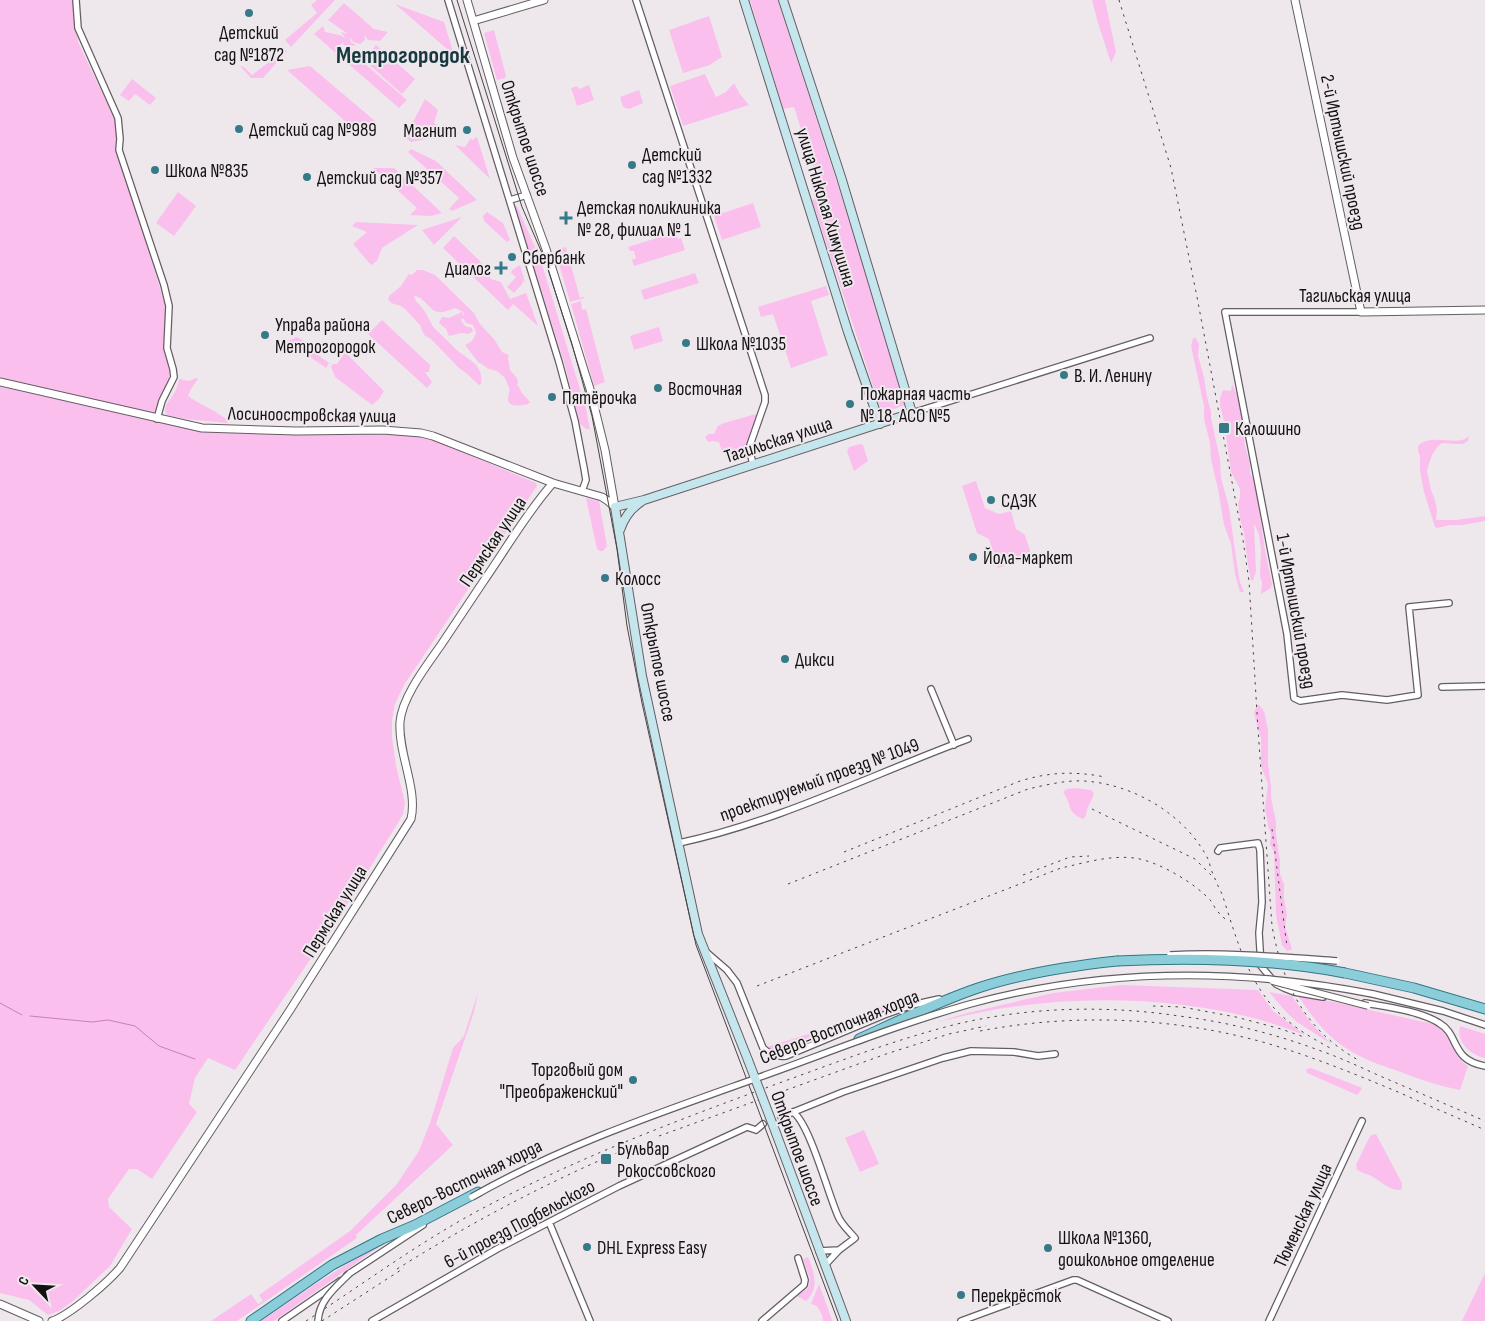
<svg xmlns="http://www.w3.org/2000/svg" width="1485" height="1321" viewBox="0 0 1485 1321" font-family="'Sofia Sans Condensed',sans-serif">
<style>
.green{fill:#fbbfee}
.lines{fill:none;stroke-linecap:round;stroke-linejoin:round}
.stream{stroke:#c87fba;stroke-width:1}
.minor-casing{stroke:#635e62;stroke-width:8}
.tertiary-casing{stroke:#635e62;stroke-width:9}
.secondary-casing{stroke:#635e62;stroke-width:10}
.primary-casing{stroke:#307684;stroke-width:11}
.minor{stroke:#fff;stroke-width:5.5}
.tertiary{stroke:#fff;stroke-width:7}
.secondary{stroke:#c5e6ec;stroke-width:8}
.primary{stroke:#8ccdda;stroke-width:9}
.tram{stroke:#474446;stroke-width:1}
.rail{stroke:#474446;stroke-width:1;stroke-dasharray:2.5 5;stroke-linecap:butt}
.minor-bridge-casing{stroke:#635e62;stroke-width:8;stroke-linecap:butt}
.secondary-bridge-casing{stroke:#635e62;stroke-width:10;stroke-linecap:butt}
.primary-bridge-casing{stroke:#307684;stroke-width:11;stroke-linecap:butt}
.minor-bridge{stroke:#fff;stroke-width:5.5}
.secondary-bridge{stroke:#c5e6ec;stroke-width:8}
.primary-bridge{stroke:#8ccdda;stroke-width:9}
.poi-dot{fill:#357a88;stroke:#eee8ed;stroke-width:2}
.labels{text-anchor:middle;stroke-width:4;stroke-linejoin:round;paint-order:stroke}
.poi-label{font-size:19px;fill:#131112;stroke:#eee8ed;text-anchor:start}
.street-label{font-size:19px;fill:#131112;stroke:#eee8ed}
.district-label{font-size:24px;font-weight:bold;fill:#17383f;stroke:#eee8ed}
</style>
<rect width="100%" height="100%" fill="#eee8ed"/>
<path class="green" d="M 0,0 L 73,0 L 74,18 L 78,42 L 114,118 L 118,138 L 116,151 L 121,161 L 135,205 L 166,308 L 165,347 L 170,371 L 168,382 L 160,398 L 155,416 L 0,378 Z
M 317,0 L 335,0 L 291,47 L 285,40 L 317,13 L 311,5 Z
M 750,0 L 778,0 L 892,353 L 905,405 L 882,413 L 812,200 L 826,195 L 818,170 L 814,171 L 794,107 L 783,109 Z
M 1092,0 L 1105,0 L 1116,52 L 1111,63 L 1098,23 Z
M 344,3 L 374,29 L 388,32 L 380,41 L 368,40 L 364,35 L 365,40 L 360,44 L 353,42 L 350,37 L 351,42 L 356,45 L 351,46 L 343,45 L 344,42 L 339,46 L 341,51 L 352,49 L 357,57 L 407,100 L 399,108 L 314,34 L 323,26 L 325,32 L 340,35 L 345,38 L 341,32 L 348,34 L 328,20 Z
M 395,4 L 444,22 L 454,55 Z
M 709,16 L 722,57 L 710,65 L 683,73 L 669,30 Z
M 494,30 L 506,76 L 505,78 L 497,80 L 484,33 Z
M 376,45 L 415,79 L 402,94 L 364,60 Z
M 285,50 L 287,51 L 263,78 L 251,78 L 240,66 L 244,67 L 252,75 Z
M 310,66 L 375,121 L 362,136 L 287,70 Z
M 705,74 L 716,97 L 726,92 L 734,83 L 740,94 L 749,105 L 683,126 L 670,86 Z
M 132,79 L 156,98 L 150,105 L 135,94 L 129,101 L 120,95 Z
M 589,85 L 594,100 L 577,106 L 571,88 L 577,86 L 579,89 Z
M 639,90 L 643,103 L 629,109 L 623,107 L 620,97 Z
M 425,99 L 438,110 L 434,123 L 457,139 L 438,137 L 411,142 L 405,137 Z
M 477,137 L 490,179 L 455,145 L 465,147 L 471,138 L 472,140 Z
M 411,149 L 436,161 L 477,200 L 452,211 L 449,209 L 459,198 L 408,152 Z
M 373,168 L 394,168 L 442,213 L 431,216 L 410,215 L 417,208 Z
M 178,192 L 196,206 L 174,236 L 156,223 Z
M 753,203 L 761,227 L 722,240 L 714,216 Z
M 517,206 L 541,261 L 586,409 L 590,429 L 586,429 L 580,424 L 564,362 L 515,207 Z
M 487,212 L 503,223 L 510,240 L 507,242 L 484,221 L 483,216 Z
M 462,217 L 434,245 L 422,230 Z
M 356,222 L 418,225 L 382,248 L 377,261 L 371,265 L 353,244 L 367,232 L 352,226 Z
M 676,232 L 678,239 L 681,238 L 685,250 L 634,266 L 632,260 L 636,258 L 634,251 L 630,251 L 628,247 Z
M 454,236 L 483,264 L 491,279 L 501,282 L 510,299 L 526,293 L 538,326 L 513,304 L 508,310 L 443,248 Z
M 566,247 L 580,298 L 584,297 L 585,298 L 570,302 L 555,250 Z
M 520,265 L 525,282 L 522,281 L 523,283 L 514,293 L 507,287 L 516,277 L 511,273 L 512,270 Z
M 417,270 L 423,270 L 435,275 L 474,313 L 480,324 L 494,339 L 502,352 L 509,355 L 508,358 L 510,370 L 517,378 L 518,383 L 517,384 L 522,393 L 530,402 L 528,404 C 515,407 503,407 510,390 L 505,378 L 497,371 L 489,369 L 478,362 L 465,345 C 472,342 474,339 476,332 L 473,325 L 466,323 L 463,318 L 461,320 L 465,326 L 472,328 L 473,331 L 469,334 L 461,333 L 449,336 L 446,329 L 439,323 L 442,317 L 445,317 L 449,318 L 462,312 L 464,316 L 464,313 L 456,308 C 451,309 444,313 439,312 C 430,312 425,297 414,296 C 415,302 420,304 423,309 C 428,315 430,323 435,329 C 443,336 450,344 458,351 C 469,360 484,365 481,384 L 479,385 L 467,374 L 459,368 L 431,339 L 424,335 L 420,325 L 405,309 L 401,306 L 391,303 L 388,299 L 389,296 L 401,286 L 409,274 L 412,275 Z
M 695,273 L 699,283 L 644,300 L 641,290 Z
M 826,286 L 829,295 L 811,301 L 828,355 L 791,368 L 773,314 L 761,317 L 758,307 Z
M 581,301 L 582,310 L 586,309 L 605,382 L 594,386 L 571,304 Z
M 382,320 L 430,365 L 429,372 L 425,372 L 432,382 L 427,388 L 368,334 Z
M 659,327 L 663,341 L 634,350 L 630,336 Z
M 297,337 L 312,346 L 315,343 L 320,346 L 315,353 L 329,363 L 326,368 L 287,341 Z
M 1195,337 L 1199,344 L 1198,356 L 1204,377 L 1207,397 L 1211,411 L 1211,418 L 1220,459 L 1221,478 L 1229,507 L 1236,558 L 1240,582 L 1244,592 L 1240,592 L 1235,574 L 1231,544 L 1224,525 L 1218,489 L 1211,459 L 1210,443 L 1204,419 L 1204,406 L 1191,346 L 1193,339 Z
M 345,352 L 384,391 L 379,399 L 372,405 L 335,377 L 331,367 L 333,364 L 337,364 Z
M 196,378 L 198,379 L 191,389 L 188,396 C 200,405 218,411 228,421 L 227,423 L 186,419 L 170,416 L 166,414 C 163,405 168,403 173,395 C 176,391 178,385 179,379 L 189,381 Z
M 1232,384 L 1237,395 L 1245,423 L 1244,436 L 1245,446 L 1250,464 L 1250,473 L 1254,480 L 1257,495 L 1265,550 L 1272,584 L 1271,588 L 1261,594 L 1262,582 L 1260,577 L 1261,549 L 1259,535 L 1254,523 L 1256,571 L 1253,581 L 1251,580 L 1248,565 L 1244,533 L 1240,519 L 1238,503 L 1240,498 L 1240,489 L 1231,472 L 1224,421 L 1220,406 L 1220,398 L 1223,390 L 1231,391 Z
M 2,385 L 158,421 L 243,431 L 384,435 L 419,434 L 536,483 L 537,486 L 404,685 L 395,704 L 392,720 L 392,737 L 396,766 L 405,803 L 403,814 L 398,823 L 339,917 L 235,1070 L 208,1058 L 195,1078 L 189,1104 L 197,1112 L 152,1179 L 137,1169 L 129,1169 L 108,1199 L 109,1207 L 132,1229 L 110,1266 L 73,1301 L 59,1311 L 48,1315 L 29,1300 L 0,1293 L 0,386 Z
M 756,414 L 758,418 L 749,450 L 742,449 L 739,451 L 738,456 L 728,456 L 722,451 L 719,442 L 712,441 L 708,442 L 705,437 L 709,434 L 714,434 L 718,426 L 724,423 Z
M 1469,436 L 1468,441 L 1463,444 L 1457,444 L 1442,443 L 1438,446 L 1432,455 L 1427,470 L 1431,490 L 1435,500 L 1437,510 L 1436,520 L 1456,520 L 1485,516 L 1485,521 L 1463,525 L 1450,525 L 1437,528 L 1435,527 L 1424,492 L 1420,471 L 1420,456 L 1418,451 L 1418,446 C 1432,432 1457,448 1469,436 Z
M 860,444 L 863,445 L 868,461 L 854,471 L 847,451 L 849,447 Z
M 976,481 L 985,508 L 999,514 L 1011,511 L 1016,529 L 1025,535 L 1032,557 L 998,568 L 989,539 L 977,533 L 962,486 Z
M 586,498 L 599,501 L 607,546 L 603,551 L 600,551 L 597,549 Z
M 1257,705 L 1259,705 C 1267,712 1265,720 1268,729 L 1268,764 L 1271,786 L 1271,798 L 1276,822 L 1276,835 L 1280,861 L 1280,874 L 1284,884 L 1284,898 L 1287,915 L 1285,926 L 1292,949 L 1287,951 L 1282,945 L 1276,915 L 1274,852 L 1270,844 L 1271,835 L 1268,825 L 1265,808 L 1268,784 L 1261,766 L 1261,739 L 1254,713 Z
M 1075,788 L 1091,790 L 1094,793 C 1092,801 1086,808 1086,816 L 1083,819 C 1066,812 1073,806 1063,792 L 1067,789 Z
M 1122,985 L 1258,990 L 1273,1011 L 1305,1035 C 1288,1029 1272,1023 1254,1018 C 1176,998 1084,995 1004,1008 C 981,1012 959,1017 937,1022 L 967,1013 L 1053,993 Z
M 478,992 L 474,1012 L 436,1124 L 453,1145 L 356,1235 L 357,1238 L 237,1321 L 211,1321 L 251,1294 L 258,1304 L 263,1301 L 259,1295 L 350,1231 L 397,1184 L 419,1151 L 431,1120 L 453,1048 L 464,1036 Z
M 1269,992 L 1292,996 L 1311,1023 L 1331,1044 L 1297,1022 L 1286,1012 Z
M 1297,994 L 1433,1024 C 1453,1034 1451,1056 1468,1066 L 1460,1090 C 1438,1086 1419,1079 1398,1071 C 1377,1064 1354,1056 1336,1041 C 1320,1028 1308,1011 1297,994 Z
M 908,995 L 909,1001 L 791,1049 C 782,1052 775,1053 767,1047 L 856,1019 L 889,1002 Z
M 1460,1026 L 1485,1034 L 1485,1058 C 1470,1055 1456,1042 1460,1026 Z
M 1311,1068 L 1360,1087 L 1362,1088 L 1359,1093 L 1357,1095 L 1307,1073 L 1306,1069 Z
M 864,1130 L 879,1164 L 860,1172 L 845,1138 Z
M 1376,1134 L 1402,1183 L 1402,1189 L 1400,1190 C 1389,1190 1382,1182 1373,1177 C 1368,1174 1362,1173 1357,1170 L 1356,1165 L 1368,1140 L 1371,1135 Z
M 379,1247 L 274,1321 L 261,1321 C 301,1294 336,1268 379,1247 Z
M 808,1257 C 814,1272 820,1288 806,1301 L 797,1296 L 808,1288 L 810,1279 L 803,1259 Z
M 1485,1273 L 1485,1321 L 1462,1321 Z
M 819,1284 L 832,1320 L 833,1321 L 823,1321 L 822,1315 L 817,1306 L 811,1304 Z"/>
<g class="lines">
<path class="stream" d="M 0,1003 L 22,1015
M 30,1016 L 92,1022 L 108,1020 L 135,1026 L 159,1046 L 195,1059"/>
<defs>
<path id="minor" d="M 76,0 L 78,28 L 118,118 L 120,139 L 119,150 L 164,285 L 169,306 L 167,348 L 173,369 L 174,377 L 162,401 L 157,419
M 448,0 L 559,362 L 575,421 L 584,468 L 586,480 L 582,491
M 636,0 L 765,395 L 765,402 L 750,445 L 750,452 L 753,464
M 510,200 L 527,195
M 1361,312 L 1225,312 L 1287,634 L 1294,698 L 1300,701 L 1342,695 L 1387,700 L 1418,695 L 1409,607 L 1449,603
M 912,413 L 1150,338
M 1442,687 L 1485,686
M 931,689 L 954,745
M 679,843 C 778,822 873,774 968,739
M 1218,851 L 1220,848 L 1258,843 L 1260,850 L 1262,902 L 1259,933 L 1261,966 L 1276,984 L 1284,988 L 1294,992 L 1323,997
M 705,951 L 727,970 L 737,983 L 763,1048 C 770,1055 777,1057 786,1056 L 884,1015 L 912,1005 L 939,999
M 1373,994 L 1443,1011 L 1485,1025
M 1365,1003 C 1387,1007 1420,1011 1439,1023 C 1460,1035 1450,1060 1485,1066
M 793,1112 C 810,1124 828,1194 838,1216 C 841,1224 849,1231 855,1238 L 839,1250 L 825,1265
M 781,1117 L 843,1092 L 943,1058 L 971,1051 L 1014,1052 L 1038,1056 L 1055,1054
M 756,1130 L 763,1124
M 549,1222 L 590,1321
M 819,1251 L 839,1250
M 347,1275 L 423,1225
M 282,1321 L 340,1281
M 372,1321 L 497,1249 L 619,1186 L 747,1127 L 756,1130
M 762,1321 L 804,1285 L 805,1280 L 798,1258
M 961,1321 L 1073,1280 L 1077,1280 L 1168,1321
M 1269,1321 L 1362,1121"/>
<path id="tertiary" d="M 467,0 L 513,158 L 546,249 L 590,389 L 605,450 L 615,507
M 1295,0 L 1361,312 L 1485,310
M 473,21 L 544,0
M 0,382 L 202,428 L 296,431 L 383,430 L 421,433 L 433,436 L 553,483 L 602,497 L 608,501 L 615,507
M 0,1304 L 39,1321
M 52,1321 C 70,1315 107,1283 120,1268 L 290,1010 L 411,819 C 418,789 398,754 400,722 C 402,697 427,665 441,645 C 455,624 469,603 483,582 C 506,549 527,512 553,483"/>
<path id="secondary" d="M 744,0 L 848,332 L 880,424
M 620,530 C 624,518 630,509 641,502
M 748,1060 L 698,934 L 642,676 L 615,507 L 644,500 L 912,413 L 841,177 L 783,0
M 776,1133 L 846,1321"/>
<path id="primary" d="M 1345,973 L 1414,988 L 1485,1009
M 859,1039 C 898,1021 937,1002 978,988 C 1023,973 1070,966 1117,961
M 251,1321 L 332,1265 L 382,1239 L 415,1225 L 478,1192"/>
</defs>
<use href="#minor" class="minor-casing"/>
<use href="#tertiary" class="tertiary-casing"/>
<use href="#secondary" class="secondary-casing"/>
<use href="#primary" class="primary-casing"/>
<use href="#minor" class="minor"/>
<use href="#tertiary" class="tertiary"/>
<use href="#secondary" class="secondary"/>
<use href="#primary" class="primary"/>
<path class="tram" d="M 457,0 L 522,207 L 545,260 L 572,344 L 592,416 L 617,549 L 627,626 L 642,703 L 696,945 L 838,1321"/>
<path class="rail" d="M 1119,0 L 1171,168 L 1197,297 L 1243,540 L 1249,581 L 1258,729 L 1272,926 C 1283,985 1304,1029 1358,1060
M 1092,809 L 1195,859 L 1211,875
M 1272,829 L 1287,947
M 844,852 L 1020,781 C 1050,772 1074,771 1105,777
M 1023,875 L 1070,857 L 1089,856
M 788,884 L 1028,789 C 1046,785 1065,780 1084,781 C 1133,784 1185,814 1208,859 C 1210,864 1211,871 1214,876 C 1216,882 1219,888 1222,894 C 1234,930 1243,967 1266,998 C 1282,1021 1308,1036 1332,1049
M 757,986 L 1061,868 C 1084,863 1109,855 1134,858 C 1158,861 1195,883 1211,901 C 1213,904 1215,908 1217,911 C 1221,915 1224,917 1227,922
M 1153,1006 L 1182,1007 L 1236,1017 L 1281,1029 L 1304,1037
M 980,1031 C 1074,1013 1174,1017 1266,1043 C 1311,1056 1355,1074 1398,1092 C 1427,1105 1456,1117 1485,1130
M 659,1136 L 886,1054 L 949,1034 L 986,1026
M 397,1269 C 475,1220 557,1177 643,1142
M 306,1321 C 366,1282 425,1238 489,1205 C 584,1155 681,1119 782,1082 C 840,1061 897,1039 957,1024 C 1029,1007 1106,1005 1179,1016 C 1227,1022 1276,1034 1321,1051 C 1341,1058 1360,1067 1380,1076 C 1415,1091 1450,1106 1485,1121
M 322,1321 L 404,1268"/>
<defs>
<path id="minor-bridge" d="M 1170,955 C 1226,952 1281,957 1337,961
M 1272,981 L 1368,1006
M 472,1197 C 563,1145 662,1112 760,1077 C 830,1052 899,1024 970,1004 C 1102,968 1240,968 1373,994
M 318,1321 C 319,1300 336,1287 350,1273"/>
<path id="secondary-bridge" d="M 748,1060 L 776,1133"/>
<path id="primary-bridge" d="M 1117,961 C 1193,957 1271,959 1345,973"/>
</defs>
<use href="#minor-bridge" class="minor-bridge-casing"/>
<use href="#secondary-bridge" class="secondary-bridge-casing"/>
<use href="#primary-bridge" class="primary-bridge-casing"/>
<use href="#minor-bridge" class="minor-bridge"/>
<use href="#secondary-bridge" class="secondary-bridge"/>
<use href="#primary-bridge" class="primary-bridge"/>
</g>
<g class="poi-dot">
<circle cx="249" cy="13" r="5"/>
<circle cx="239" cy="129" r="5"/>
<circle cx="467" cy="130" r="5"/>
<circle cx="632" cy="165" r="5"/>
<circle cx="155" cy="170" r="5"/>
<circle cx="307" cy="177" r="5"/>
<path d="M563.5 210.5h5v5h5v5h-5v5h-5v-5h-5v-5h5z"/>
<circle cx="512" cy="257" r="5"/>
<path d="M498.5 260.5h5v5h5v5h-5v5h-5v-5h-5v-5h5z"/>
<circle cx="265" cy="335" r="5"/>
<circle cx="686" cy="343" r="5"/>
<circle cx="1064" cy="375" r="5"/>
<circle cx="658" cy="388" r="5"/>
<circle cx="552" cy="397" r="5"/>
<circle cx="850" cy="404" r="5"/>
<rect x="1218" y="422" width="12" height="12" rx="2.5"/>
<circle cx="991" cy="500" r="5"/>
<circle cx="973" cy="557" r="5"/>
<circle cx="605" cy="578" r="5"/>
<circle cx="785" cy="659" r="5"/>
<circle cx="633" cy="1080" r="5"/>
<rect x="600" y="1153" width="12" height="12" rx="2.5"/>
<circle cx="587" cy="1247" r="5"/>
<circle cx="1048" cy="1248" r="5"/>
<circle cx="961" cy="1295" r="5"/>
</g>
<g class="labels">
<g class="poi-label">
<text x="249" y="39" text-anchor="middle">Детский<tspan x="249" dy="22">сад №1872</tspan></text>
<text x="249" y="136">Детский сад №989</text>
<text x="457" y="137" text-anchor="end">Магнит</text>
<text x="642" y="161">Детский<tspan x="642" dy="22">сад №1332</tspan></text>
<text x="165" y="177">Школа №835</text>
<text x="317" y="184">Детский сад №357</text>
<text x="577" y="214">Детская поликлиника<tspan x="577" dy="22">№ 28, филиал № 1</tspan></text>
<text x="522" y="264">Сбербанк</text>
<text x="491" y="275" text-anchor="end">Диалог</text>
<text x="275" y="331">Управа района<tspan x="275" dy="22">Метрогородок</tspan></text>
<text x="696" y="350">Школа №1035</text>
<text x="1074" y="382">В. И. Ленину</text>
<text x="668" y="395">Восточная</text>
<text x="860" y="400">Пожарная часть<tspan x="860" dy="22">№ 18, АСО №5</tspan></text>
<text x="562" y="404">Пятёрочка</text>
<text x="1235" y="435">Калошино</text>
<text x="1001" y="507">СДЭК</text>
<text x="983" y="564">Йола-маркет</text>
<text x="615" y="585">Колосс</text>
<text x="795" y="666">Дикси</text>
<text x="623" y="1076" text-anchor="end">Торговый дом<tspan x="623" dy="22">"Преображенский"</tspan></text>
<text x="617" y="1155">Бульвар<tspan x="617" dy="22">Рокоссовского</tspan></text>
<text x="1058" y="1244">Школа №1360,<tspan x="1058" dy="22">дошкольное отделение</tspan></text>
<text x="597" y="1254">DHL Express Easy</text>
<text x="971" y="1302">Перекрёсток</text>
</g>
<g class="street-label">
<text transform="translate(526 138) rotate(72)" y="7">Открытое шоссе</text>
<text transform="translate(1344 152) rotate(78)" y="7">2-й Иртышский проезд</text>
<text transform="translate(827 207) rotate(73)" y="7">улица Николая Химушина</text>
<text x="1355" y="302">Тагильская улица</text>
<text transform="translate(312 414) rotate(1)" y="7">Лосиноостровская улица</text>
<text transform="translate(778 439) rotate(-18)" y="7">Тагильская улица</text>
<text transform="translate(492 541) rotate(-56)" y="7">Пермская улица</text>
<text transform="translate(1297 611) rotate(80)" y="7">1-й Иртышский проезд</text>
<text transform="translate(659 662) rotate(79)" y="7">Открытое шоссе</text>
<text transform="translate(819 779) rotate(-20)" y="7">проектируемый проезд № 1049</text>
<text transform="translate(334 911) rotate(-58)" y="7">Пермская улица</text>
<text transform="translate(839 1026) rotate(-22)" y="7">Северо-Восточная хорда</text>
<text transform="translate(798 1148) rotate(70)" y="7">Открытое шоссе</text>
<text transform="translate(464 1181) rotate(-26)" y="7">Северо-Восточная хорда</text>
<text transform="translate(1302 1215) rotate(-65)" y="7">Тюменская улица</text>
<text transform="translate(519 1223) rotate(-28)" y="7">6-й проезд Подбельского</text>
</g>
<g class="district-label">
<text x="403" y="63">Метрогородок</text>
</g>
</g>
<g transform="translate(35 1286) rotate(295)" stroke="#eee8ed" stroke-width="4" paint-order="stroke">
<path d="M0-4L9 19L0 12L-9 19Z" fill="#131112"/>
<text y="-8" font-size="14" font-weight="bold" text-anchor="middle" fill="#131112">С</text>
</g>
</svg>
